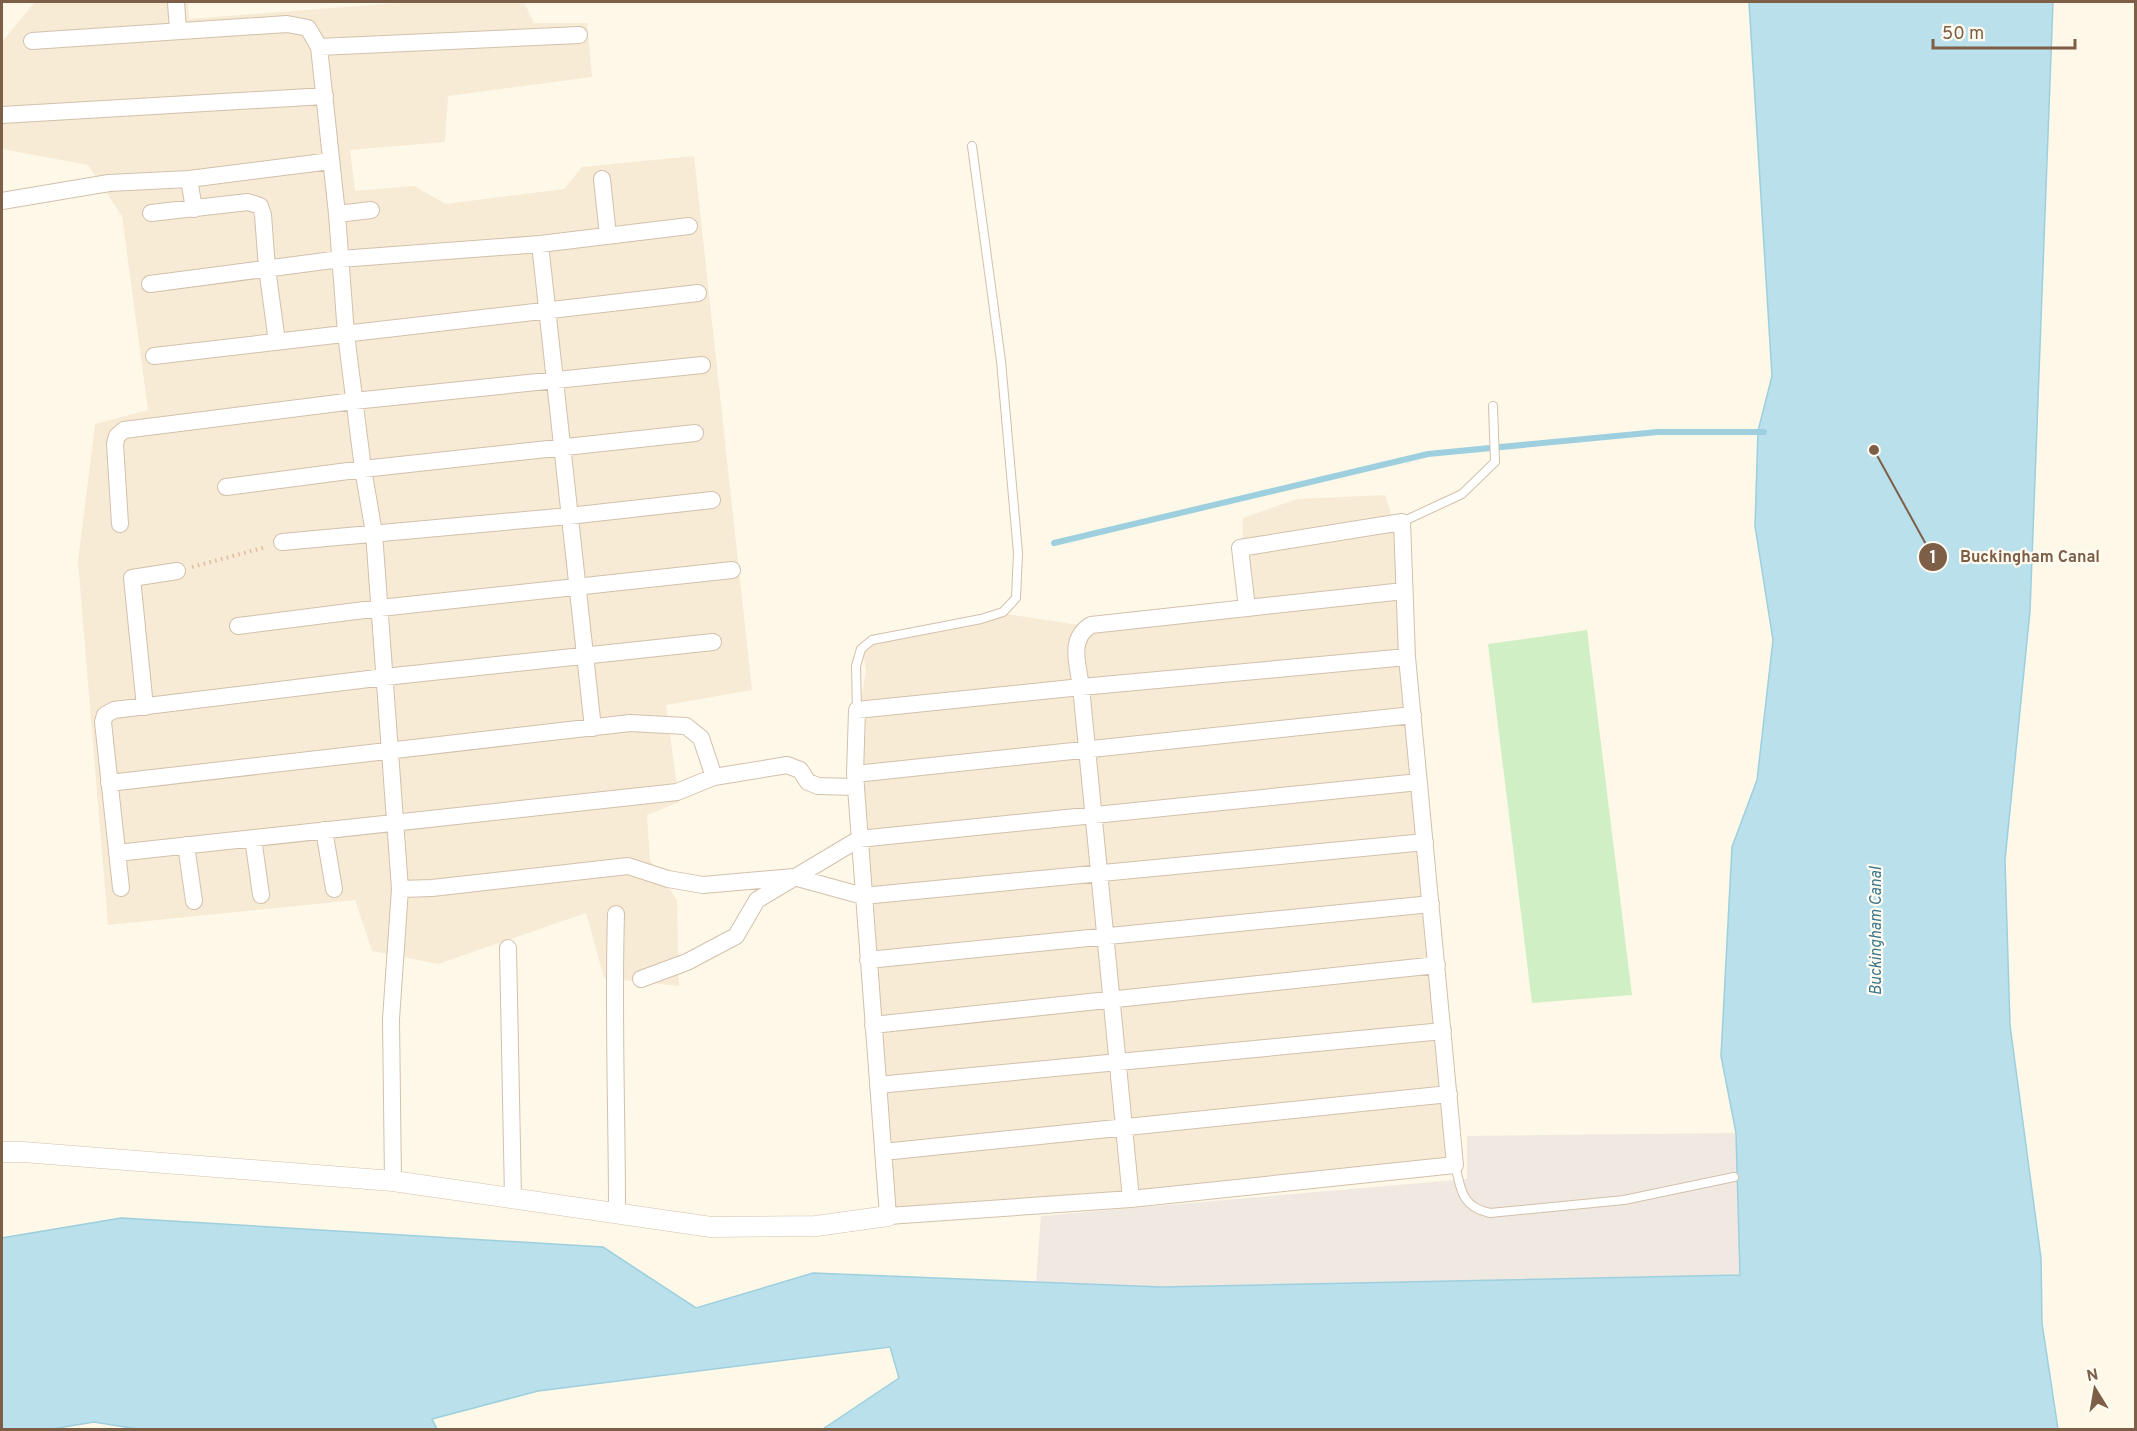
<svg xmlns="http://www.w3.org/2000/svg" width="2137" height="1431" viewBox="0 0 2137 1431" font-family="Overpass,sans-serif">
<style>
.residential{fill:#f7ebd5}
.industrial{fill:#efe9e1}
.green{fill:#d1efc4}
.water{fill:#b9e0eb;stroke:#9ecfde;stroke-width:1.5}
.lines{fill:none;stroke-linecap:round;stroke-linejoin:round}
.stream{stroke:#9ecfde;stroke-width:6}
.service-casing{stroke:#d3c0ac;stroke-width:10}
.minor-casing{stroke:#d3c0ac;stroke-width:18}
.tertiary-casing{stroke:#d3c0ac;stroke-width:21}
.path{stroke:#ddbc9e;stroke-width:4;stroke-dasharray:1.5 4.5;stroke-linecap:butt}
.service{stroke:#fff;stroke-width:8}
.minor{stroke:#fff;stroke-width:16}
.tertiary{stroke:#fff;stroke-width:20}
.labels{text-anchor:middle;stroke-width:4.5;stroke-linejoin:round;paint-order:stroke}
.water-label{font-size:16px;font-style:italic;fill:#3c778b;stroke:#fffbf1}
.leader{fill:none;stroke:#7d5f48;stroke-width:2}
.callout-dot{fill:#7d5f48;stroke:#fffbf1;stroke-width:2}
.mark-label{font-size:18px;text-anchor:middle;font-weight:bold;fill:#fff}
.callout-label{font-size:16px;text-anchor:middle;font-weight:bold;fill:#7d5f48;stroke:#fffbf1;stroke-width:4.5;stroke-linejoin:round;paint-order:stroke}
</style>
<rect width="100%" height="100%" fill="#fef8e8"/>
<path class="residential" d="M 35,2 L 188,2 L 189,19 L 410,2 L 524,2 L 534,23 L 587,23 L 592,77 L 448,96 L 445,142 L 350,150 L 355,191 L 414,186 L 446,204 L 564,189 L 582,167 L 694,156 L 752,690 L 666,705 L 679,802 L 647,815 L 650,860 L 677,900 L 679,986 L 604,978 L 586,913 L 438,964 L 372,951 L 355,900 L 108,925 L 78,561 L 95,424 L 148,410 L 122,216 L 88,165 L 2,149 L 2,42 Z
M 1385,495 L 1398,535 L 1458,1167 L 890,1218 L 859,712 L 866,671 L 863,651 L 874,641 L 1006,614 L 1093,627 L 1249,610 L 1242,550 L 1243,518 L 1297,499 Z"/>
<path class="industrial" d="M 1736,1133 L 1741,1275 L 1161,1287 L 1036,1282 L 1041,1216 L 1467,1179 L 1467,1136 Z"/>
<path class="green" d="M 1587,630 L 1632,995 L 1532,1003 L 1488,644 Z"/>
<path class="water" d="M 1749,2 L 2053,2 L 2030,611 L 2005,860 L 2010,1025 L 2041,1258 L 2042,1323 L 2058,1429 L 823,1429 L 899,1378 L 890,1347 L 538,1391 L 432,1419 L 437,1429 L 143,1430 L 94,1422 L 52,1429 L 2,1429 L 2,1238 L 121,1218 L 603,1247 L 696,1308 L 813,1273 L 1161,1287 L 1740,1275 L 1736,1133 L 1721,1056 L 1732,847 L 1757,780 L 1773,640 L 1755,526 L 1758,431 L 1772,376 Z"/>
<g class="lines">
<path class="stream" d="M 1054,543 L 1428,454 L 1658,432 L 1764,432"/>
<defs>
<path id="service" d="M 1402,522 L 1462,494 L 1495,462 L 1493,406
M 857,710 L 856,666 L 861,649 L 872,640 L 981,619 L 1003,612 L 1016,598 L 1018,553 L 1001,361 L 972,146
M 1455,1165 C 1461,1189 1461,1207 1490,1213 L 1624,1200 L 1734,1177"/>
<path id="minor" d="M 176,2 L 178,31
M 32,41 L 287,24 L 308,28 L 319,47 L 337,214 L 346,334 L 363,469 L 374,533 L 400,889 L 391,1019 L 393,1181
M 319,47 L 579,35
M 2,115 L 325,96
M 189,179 L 194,209
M 602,179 L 608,236
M 2,201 L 109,183 L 189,179 L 331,161
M 151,213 L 248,202 L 260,206 L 263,215 L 267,268 L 277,342
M 337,214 L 371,210
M 540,244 L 593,728
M 150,284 L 340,259 L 540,244 L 689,226
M 154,356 L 698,293
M 226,487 L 363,469 L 695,433
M 1402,522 L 1407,657 L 1455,1165 L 1131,1199 L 888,1216 L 855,774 L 857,710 L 1081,687 C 1078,664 1068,639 1091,625 L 1247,608 L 1240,548 Z
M 120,524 L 115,444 L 117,436 L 124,430 L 354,401 L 702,365
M 282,542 L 569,516 L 712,500
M 1247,608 L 1404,591
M 238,626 L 380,608 L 732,570
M 145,707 L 132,578 L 177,571
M 855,774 L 1413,715
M 109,783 L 630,723 L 686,726 L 701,738 L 714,777
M 324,830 L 334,889
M 253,838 L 261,895
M 186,845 L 194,901
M 117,853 L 677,792 L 714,777 L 787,765 L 800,770 L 808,782 L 818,786 L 856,787
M 121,888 L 103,722 L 105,715 L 114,710 L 385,677 L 713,642
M 400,889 L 432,888 L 628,866 L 668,879 L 703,885 L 794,877 L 863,896 L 1425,842
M 616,914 C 613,1013 617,1113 617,1212
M 508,948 L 513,1197
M 868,960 L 1431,904
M 641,979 L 687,962 L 736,936 L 757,900 L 859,839 L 1419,782
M 873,1025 L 1437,965
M 878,1085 L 1443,1031
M 883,1152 L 1449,1094
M 1131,1199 L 1081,687 L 1407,657"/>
<path id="tertiary" d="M 2,1152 L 23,1152 L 393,1181 L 711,1227 L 816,1226 L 888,1216"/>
</defs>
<use href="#service" class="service-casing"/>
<use href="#minor" class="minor-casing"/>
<use href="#tertiary" class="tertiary-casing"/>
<path class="path" d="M 192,567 L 266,547"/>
<use href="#service" class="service"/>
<use href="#minor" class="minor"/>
<use href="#tertiary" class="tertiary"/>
</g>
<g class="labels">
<g class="water-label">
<text transform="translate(1875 931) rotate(-90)" y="6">Buckingham Canal</text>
</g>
</g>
<path class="leader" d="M1874 450L1933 557"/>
<g class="callout-dot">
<circle cx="1874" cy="450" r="6"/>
<circle cx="1933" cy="557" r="15"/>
</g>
<g class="mark-label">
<text x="1933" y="563">1</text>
</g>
<g class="callout-label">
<text x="2030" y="562">Buckingham Canal</text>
</g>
<rect width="2137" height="1431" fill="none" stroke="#7d5f48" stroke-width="6"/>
<g transform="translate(2095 1389) rotate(349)" stroke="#fffbf1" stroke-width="4.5" paint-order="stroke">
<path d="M0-4.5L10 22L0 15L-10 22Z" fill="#7d5f48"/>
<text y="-9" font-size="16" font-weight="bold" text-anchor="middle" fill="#7d5f48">N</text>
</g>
<path d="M1933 39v9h142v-9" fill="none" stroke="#7d5f48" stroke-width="3"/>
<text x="1942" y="39" font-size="18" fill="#7d5f48" stroke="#fffbf1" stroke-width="4.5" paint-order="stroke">50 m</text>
</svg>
